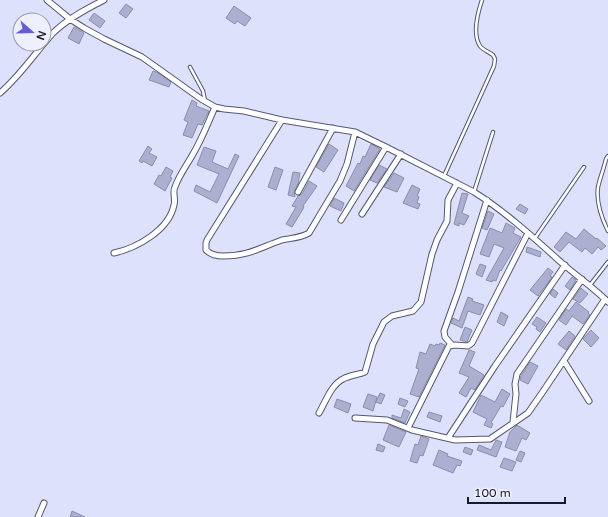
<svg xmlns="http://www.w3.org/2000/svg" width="608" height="517" viewBox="0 0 608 517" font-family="'Varela Round',sans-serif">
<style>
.building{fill:#adafd0;stroke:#8a8dac}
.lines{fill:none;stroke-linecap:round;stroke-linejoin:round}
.lane-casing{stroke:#555773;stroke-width:4.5}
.street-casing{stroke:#555773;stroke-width:7}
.lane{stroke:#fff;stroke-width:2.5}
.street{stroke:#fff;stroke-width:5}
</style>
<rect width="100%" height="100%" fill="#dee1fc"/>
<path class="building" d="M 126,4 L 133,9 L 126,18 L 119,13 Z
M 234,6 L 251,18 L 245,26 L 237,21 L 235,24 L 226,18 Z
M 94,13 L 105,21 L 100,28 L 89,20 Z
M 74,27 L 84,33 L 79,44 L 68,38 Z
M 153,71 L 158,73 L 171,82 L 169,87 L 149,80 Z
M 192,100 L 197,103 L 196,106 L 209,111 L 202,125 L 198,124 L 192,138 L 183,135 L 188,122 L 184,120 Z
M 329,144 L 338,150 L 324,172 L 316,167 Z
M 371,144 L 380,149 L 354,191 L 346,186 L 358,163 L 360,164 L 363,156 L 365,157 Z
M 148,146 L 152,149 L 149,153 L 157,157 L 152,166 L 143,161 L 142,163 L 139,161 Z
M 204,147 L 216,151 L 212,162 L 228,169 L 235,154 L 239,156 L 217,203 L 194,191 L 196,185 L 210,192 L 219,174 L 197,165 Z
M 379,165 L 387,169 L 377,183 L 370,180 Z
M 166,167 L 173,171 L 170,177 L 172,178 L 165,191 L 154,184 L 159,175 L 161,176 Z
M 275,167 L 283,170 L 276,190 L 268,187 Z
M 293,172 L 300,173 L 298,184 L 294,192 L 295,197 L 288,195 Z
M 394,173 L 404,178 L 397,192 L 384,187 Z
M 309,181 L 317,186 L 303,206 L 304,206 L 303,209 L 292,227 L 286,224 L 296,207 L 292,206 L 298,196 L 302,194 Z
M 412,185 L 420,189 L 417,196 L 419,197 L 417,203 L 420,204 L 418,209 L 403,203 Z
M 462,193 L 468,194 L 462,213 L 469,216 L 464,225 L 459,223 L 459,226 L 454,224 Z
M 334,198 L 344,203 L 341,211 L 330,206 Z
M 520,204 L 528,209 L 525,214 L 516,209 Z
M 488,211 L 494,214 L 487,230 L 482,228 Z
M 506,223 L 515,228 L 513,233 L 521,237 L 501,271 L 500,270 L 496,281 L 493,280 L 492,282 L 486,280 L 504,248 L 494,244 L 489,257 L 480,254 L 490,228 L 502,233 Z
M 584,229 L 596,239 L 597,238 L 606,246 L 601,250 L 598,247 L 592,254 L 585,248 L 582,252 L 569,242 L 560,252 L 554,247 L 566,232 L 576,239 Z
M 527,247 L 541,252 L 540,257 L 526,252 Z
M 480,264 L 486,266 L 482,277 L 476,274 Z
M 548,268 L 553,272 L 550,276 L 552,277 L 538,296 L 530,290 Z
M 572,277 L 576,280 L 570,290 L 565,286 Z
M 581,288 L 588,294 L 580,303 L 573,299 Z
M 553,289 L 558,293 L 555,298 L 550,294 Z
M 468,297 L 473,299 L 472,301 L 484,305 L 480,315 L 468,311 L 462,328 L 451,323 L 453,318 L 459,321 Z
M 576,302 L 589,312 L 588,313 L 590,315 L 583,324 L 572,316 L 566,325 L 559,320 L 566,309 L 569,311 Z
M 501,312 L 508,316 L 504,326 L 497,322 Z
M 537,317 L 546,323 L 540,332 L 536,329 L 537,327 L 532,324 Z
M 465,327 L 472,330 L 467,342 L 460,340 Z
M 591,330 L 599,338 L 591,347 L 583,339 Z
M 569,331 L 575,336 L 566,350 L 558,344 Z
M 440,343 L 445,345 L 419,397 L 410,394 L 419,369 L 416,368 L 420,352 L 426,354 L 430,344 L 435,346 L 436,344 L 439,345 Z
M 469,350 L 475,352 L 469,366 L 484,375 L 475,390 L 471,388 L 466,397 L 459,393 L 469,377 L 459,373 Z
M 530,362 L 538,366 L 528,384 L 520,380 L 521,376 Z
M 502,389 L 510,394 L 503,407 L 501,406 L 491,423 L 493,424 L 491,428 L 484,425 L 487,419 L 473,412 L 481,395 L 495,402 Z
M 380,393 L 385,395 L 381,404 L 376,402 Z
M 368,394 L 377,397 L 373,411 L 363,407 Z
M 400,398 L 408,401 L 405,407 L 398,404 Z
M 337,399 L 351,404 L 348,413 L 334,407 Z
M 404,409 L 410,412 L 405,423 L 392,418 L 392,415 L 401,418 Z
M 429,412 L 442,416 L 440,422 L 427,417 Z
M 389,425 L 406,432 L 399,447 L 383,440 Z
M 517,425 L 530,433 L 526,440 L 522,438 L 516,451 L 505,447 L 510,432 Z
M 421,436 L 429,439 L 423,456 L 420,455 L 417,463 L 410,461 L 415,444 L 418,445 Z
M 496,440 L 502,442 L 496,457 L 477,450 L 479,445 L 491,450 Z
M 378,444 L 385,447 L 383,452 L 376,450 Z
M 465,447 L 473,450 L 471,455 L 463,452 Z
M 439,450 L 448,454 L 447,456 L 462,461 L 460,466 L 457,465 L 453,473 L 433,465 Z
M 520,451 L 525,453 L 521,462 L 516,460 Z
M 504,458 L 516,462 L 512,471 L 500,467 Z
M 72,511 L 85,517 L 70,517 Z"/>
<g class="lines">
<defs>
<path id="lane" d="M 190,67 L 203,91 L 205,101
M 608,156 L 606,159 C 604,168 600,178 598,187 C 596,202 601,217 608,231
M 444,176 L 494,66 L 495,59 L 493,55 C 489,52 483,50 480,46 C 472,34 478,12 482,0
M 474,192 L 493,132
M 535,238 L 584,167
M 590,285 L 608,262"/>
<path id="street" d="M 47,0 L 70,19 L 84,28 L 104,39 L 142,57 L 201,99 L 215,107 L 224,109 L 244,111 L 282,120 L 355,132 L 386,147 L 474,192 C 506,212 535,239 563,264 C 578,277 594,288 608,302
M 0,93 C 20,76 35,53 53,33 C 67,19 86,9 104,0
M 282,120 L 207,240 L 206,243 L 206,250 C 211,255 216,256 223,256 C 249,256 259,248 282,240 C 291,238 301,238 309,233 L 340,181 L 347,164 L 355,132
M 298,192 L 333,128
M 362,214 L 401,154
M 341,220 L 386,147
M 114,253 C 137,248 169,230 174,205 C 176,199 172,192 175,187 C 179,175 187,165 193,154 C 202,139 208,123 215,107
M 452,345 L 445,337 L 444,331 L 458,292 L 487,200
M 564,361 L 589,401
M 319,413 C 326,401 331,385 343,379 C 350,375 358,375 365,372 L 373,344 L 384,322 L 392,316 L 413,311 L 421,302 L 432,254 L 437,240 L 447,221 L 448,200 L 457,183
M 355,418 L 387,420 L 412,430 L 455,440 L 490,439 L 528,413 L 542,393 L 605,299
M 513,422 L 516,394 L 515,384 L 517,374 L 582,279
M 408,428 L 449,346 L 455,345 L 468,346 L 472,343 L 528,233
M 448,438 L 495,366 L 565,265
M 38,517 L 44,503"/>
</defs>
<use href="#lane" class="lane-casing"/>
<use href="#street" class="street-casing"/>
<use href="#lane" class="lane"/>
<use href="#street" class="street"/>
</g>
<g transform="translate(32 32) rotate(110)"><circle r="19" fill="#edeffd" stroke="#999aa7"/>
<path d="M0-3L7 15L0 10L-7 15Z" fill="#645dd6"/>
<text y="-6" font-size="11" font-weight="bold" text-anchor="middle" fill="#1a1a26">N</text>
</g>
<path d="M468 497v6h97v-6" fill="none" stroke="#1a1a26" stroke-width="2"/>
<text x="474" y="497" font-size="12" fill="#1a1a26" stroke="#edeffd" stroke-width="3" paint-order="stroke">100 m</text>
</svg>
